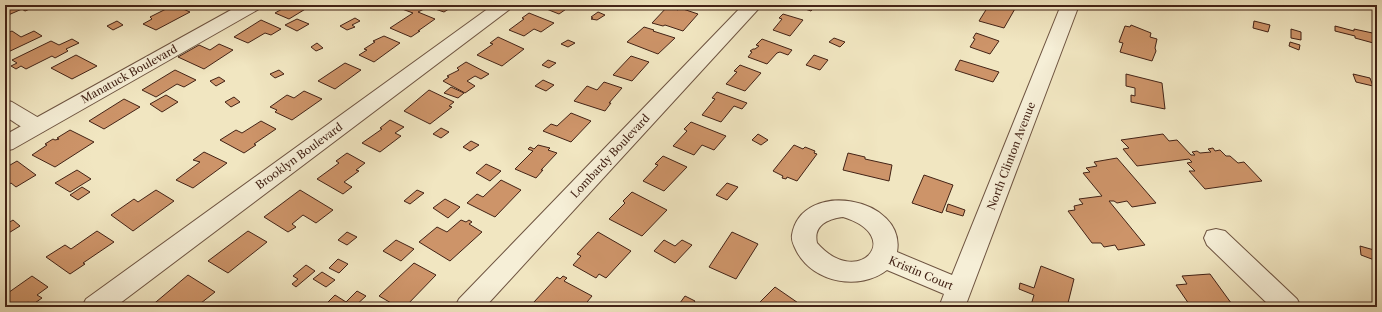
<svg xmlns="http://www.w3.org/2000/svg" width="1382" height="312" viewBox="0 0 1382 312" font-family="'Libre Caslon Text',serif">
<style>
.building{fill:#cd9469;stroke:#432316}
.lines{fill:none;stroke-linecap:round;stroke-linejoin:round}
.minor-casing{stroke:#6e5441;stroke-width:2}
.tertiary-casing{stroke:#6e5441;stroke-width:2}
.minor{fill:#f6efd7;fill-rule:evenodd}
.tertiary{fill:#f6efd7;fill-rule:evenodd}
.labels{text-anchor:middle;stroke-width:3;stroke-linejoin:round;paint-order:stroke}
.street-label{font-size:11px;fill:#432316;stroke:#f6efd7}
</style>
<rect width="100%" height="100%" fill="#f1e6c1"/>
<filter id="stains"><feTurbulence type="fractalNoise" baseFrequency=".005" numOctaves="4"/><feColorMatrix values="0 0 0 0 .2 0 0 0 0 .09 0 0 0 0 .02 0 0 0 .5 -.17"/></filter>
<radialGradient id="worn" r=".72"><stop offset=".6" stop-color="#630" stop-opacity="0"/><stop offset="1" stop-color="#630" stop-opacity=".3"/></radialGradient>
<path class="building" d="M 5,5 L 35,5 L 37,6 L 25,11 L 22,9 L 6,16 Z
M 174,5 L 190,12 L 156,30 L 143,24 L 152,19 L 150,17 Z
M 289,5 L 315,5 L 312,5 L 289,19 L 275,13 Z
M 330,5 L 347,5 L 339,9 Z
M 408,5 L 418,5 L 417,6 L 424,9 L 418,12 L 435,19 L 418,31 L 420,31 L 411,37 L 390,28 L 413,13 L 402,9 Z
M 432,5 L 455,5 L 444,12 L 429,7 Z
M 541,5 L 572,5 L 559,14 L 539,6 Z
M 793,5 L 817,5 L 811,11 Z
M 989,5 L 1008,5 L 1016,7 L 1004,28 L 979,21 Z
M 668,6 L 678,10 L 680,8 L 698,14 L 683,31 L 665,25 L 663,26 L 652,23 Z
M 598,12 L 605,15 L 597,20 L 591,19 L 593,18 L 591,17 Z
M 529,13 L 554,23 L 541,32 L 534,29 L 524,36 L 509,30 L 524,19 L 522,18 Z
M 783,14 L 803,20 L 790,36 L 773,30 L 782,19 L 779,18 Z
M 355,18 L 360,21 L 352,25 L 355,27 L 347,30 L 340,26 Z
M 297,19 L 309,24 L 297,31 L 285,25 Z
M 261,20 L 281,29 L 271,35 L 265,33 L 248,43 L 234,37 Z
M 117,21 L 123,25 L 113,30 L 107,26 Z
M 1254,21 L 1270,25 L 1268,32 L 1253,28 Z
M 1131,25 L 1151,33 L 1150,37 L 1157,39 L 1155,48 L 1156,51 L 1152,61 L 1120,52 L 1123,43 L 1119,42 L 1125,26 L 1130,27 Z
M 1335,26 L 1354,31 L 1354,29 L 1377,34 L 1377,44 L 1355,38 L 1355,36 L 1335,31 Z
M 644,27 L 654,30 L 653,31 L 675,38 L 658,54 L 627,42 Z
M 1291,29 L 1301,32 L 1301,40 L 1291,38 Z
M 12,31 L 21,37 L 34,31 L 42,36 L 6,53 L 5,34 Z
M 976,33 L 999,41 L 990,54 L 970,47 L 975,39 L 973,38 Z
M 384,36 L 400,43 L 374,62 L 359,55 L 367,50 L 364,49 L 375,42 L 373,41 Z
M 498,37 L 524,49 L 502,66 L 477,55 L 493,44 L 490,43 Z
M 834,38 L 845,42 L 840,47 L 829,42 Z
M 72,39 L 79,43 L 66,49 L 68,51 L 55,58 L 52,56 L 26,69 L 21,66 L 16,69 L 11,66 L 17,63 L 12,60 L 51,41 L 59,45 Z
M 762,39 L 792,50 L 788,55 L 780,52 L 777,53 L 767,64 L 748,57 L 752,52 L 750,51 L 753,49 L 755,49 L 759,46 L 756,45 Z
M 568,40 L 575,43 L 568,47 L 561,44 Z
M 1290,42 L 1300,45 L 1299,50 L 1289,46 Z
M 317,43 L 323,48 L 316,51 L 311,47 Z
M 219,44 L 233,50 L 204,69 L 178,57 L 199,45 L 210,50 Z
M 76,55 L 97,66 L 72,79 L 51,68 Z
M 814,55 L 828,60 L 820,70 L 806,65 Z
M 631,56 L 649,62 L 632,81 L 613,75 Z
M 548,60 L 556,63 L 549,68 L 542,65 Z
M 960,60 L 999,72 L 993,82 L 955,70 Z
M 466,62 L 489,74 L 481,79 L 475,76 L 467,81 L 475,86 L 465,93 L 443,81 L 449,77 L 447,76 L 459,70 L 457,68 Z
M 345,63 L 361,70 L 335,89 L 318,81 Z
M 740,65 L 761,73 L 745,91 L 726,84 L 737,72 L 734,71 Z
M 175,70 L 196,80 L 184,87 L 177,84 L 156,97 L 142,90 Z
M 279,70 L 284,74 L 275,78 L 270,74 Z
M 1126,74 L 1162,83 L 1165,109 L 1131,102 L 1131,95 L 1135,96 L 1135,88 L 1126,86 Z
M 1353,74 L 1370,78 L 1373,86 L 1356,82 Z
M 219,77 L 225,81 L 216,86 L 210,81 Z
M 543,80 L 554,85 L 546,91 L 535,86 Z
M 604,82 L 622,88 L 609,103 L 611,103 L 605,111 L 574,101 L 587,86 L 597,90 Z
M 451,87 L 464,93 L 458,98 L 444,93 Z
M 429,90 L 454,102 L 449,106 L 452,107 L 430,124 L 404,111 Z
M 304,91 L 322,99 L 292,120 L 275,112 L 277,110 L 270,107 L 287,95 L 294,98 Z
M 717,92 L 747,103 L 742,109 L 734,106 L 721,122 L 702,115 L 715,99 L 712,98 Z
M 166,95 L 178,102 L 162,112 L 150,104 Z
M 234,97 L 240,102 L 231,107 L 225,102 Z
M 124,99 L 140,107 L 104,129 L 89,121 Z
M 571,113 L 591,121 L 571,142 L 543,131 L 551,124 L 557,126 Z
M 390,120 L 404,127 L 395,133 L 401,136 L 380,152 L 362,143 L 382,129 L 380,128 Z
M 261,121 L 276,129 L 254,144 L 256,145 L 244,153 L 220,140 L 236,130 L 242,133 Z
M 691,122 L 726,136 L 714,150 L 702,145 L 694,155 L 673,146 L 687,131 L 684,129 Z
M 441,128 L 449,132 L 441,138 L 433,134 Z
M 70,130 L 94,142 L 55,167 L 32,155 L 47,145 L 45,144 L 53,139 L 55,140 L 59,139 L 57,138 Z
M 758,134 L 768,140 L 761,145 L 752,140 Z
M 1163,134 L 1169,141 L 1177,140 L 1191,155 L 1195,155 L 1192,152 L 1197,151 L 1200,153 L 1211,152 L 1208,149 L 1213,148 L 1215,151 L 1220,150 L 1226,156 L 1230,156 L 1238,163 L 1244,162 L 1262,181 L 1205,189 L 1189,171 L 1195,171 L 1187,163 L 1192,162 L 1189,159 L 1137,166 L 1123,149 L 1129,148 L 1121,140 Z
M 471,141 L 479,145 L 470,151 L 463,147 Z
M 538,145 L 550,148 L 548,150 L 557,153 L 541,170 L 543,170 L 536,178 L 515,169 L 533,151 L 528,149 L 530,147 L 534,149 Z
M 794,145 L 803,149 L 805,147 L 815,151 L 814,153 L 817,154 L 797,181 L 787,177 L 786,179 L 782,178 L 783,176 L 773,171 Z
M 204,152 L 227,163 L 193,188 L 176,180 L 200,162 L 193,160 Z
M 347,153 L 365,163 L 356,170 L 359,171 L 344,182 L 352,187 L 343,194 L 317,179 L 339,163 L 336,161 Z
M 848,153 L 865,157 L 865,159 L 892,165 L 889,181 L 843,170 Z
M 663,156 L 687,167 L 664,191 L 643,181 L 658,165 L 655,164 Z
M 1117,158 L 1156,203 L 1132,207 L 1127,201 L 1117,203 L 1114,201 L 1109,201 L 1145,245 L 1118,250 L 1115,245 L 1104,247 L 1101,243 L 1092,243 L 1068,211 L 1075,210 L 1074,206 L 1083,204 L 1079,199 L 1102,196 L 1083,173 L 1090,172 L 1086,168 L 1097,166 L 1094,162 Z
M 17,161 L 36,175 L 16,187 L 11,183 L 5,187 L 5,168 Z
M 486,164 L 501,171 L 490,181 L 476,173 Z
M 77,170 L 91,179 L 70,192 L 55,183 Z
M 924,175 L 953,185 L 942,213 L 912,203 Z
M 501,180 L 521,190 L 495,217 L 467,203 L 477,194 L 483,197 Z
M 727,183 L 738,187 L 727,200 L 716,195 Z
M 82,187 L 90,192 L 78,200 L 70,195 Z
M 156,190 L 174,201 L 133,231 L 111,215 L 134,199 L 138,202 Z
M 300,190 L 333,210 L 316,223 L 303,215 L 292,224 L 296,227 L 288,232 L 264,217 Z
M 417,190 L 424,193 L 410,204 L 404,201 Z
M 632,192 L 667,210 L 642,236 L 609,219 L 625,203 L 623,201 Z
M 445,199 L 460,207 L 448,218 L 433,208 Z
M 948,204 L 965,210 L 963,216 L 946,211 Z
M 13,220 L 20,226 L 7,234 L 5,232 L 5,225 Z
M 461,220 L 466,222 L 469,220 L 472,222 L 469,224 L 482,232 L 450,261 L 419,242 L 437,227 L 447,232 Z
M 1373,224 L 1377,225 L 1377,261 L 1361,255 L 1360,246 L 1374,250 Z
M 97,231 L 114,242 L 83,263 L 85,264 L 70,274 L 46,257 L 65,245 L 71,249 Z
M 248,231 L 267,242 L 228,273 L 208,261 Z
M 347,232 L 357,237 L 347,245 L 338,240 Z
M 598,232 L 631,251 L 606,278 L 599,274 L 596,278 L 573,265 L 581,256 L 577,254 Z
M 732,232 L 758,244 L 736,279 L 709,267 Z
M 396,240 L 414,249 L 401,261 L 383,251 Z
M 664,240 L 675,246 L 682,240 L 692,245 L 675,263 L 654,251 Z
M 338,259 L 348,264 L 339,273 L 329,268 Z
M 414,263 L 436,275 L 405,307 L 398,307 L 379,296 Z
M 306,265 L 315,271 L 296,287 L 292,284 L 298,279 L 293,276 Z
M 1041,266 L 1074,279 L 1067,307 L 1036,307 L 1031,305 L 1034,295 L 1019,289 L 1020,283 L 1034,288 Z
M 322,272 L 335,280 L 326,287 L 313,279 Z
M 1210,274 L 1234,307 L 1191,307 L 1176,285 L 1187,284 L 1182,276 Z
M 188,275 L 215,292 L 196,307 L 150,307 Z
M 32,276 L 48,287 L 37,295 L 42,298 L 32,305 L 28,302 L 22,307 L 5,307 L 5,295 Z
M 563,276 L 567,278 L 564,281 L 592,296 L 583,307 L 536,307 L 538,304 L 534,302 L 557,277 L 560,279 Z
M 775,287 L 804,307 L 759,307 L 757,305 Z
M 357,291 L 366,296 L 354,307 L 323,307 L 335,295 L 346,302 Z
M 685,296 L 695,301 L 691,307 L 677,307 Z"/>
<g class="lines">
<defs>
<path id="minor" d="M 493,5 L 513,5 L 510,9 L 115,307 L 82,307 L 86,299 Z
M 743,5 L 762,5 L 485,307 L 455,307 L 459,299 Z
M 1061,5 L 1079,5 L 965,307 L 939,307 L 944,294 L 887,270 C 860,291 814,283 797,252 C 794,246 791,241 792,235 C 801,178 907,197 897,252 L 952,275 ZM 843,217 C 906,236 858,290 817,243 C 813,225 828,219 843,217 Z
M 5,100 L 12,102 L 44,121 L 48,126 L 44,131 C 30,135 17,124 5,116 Z
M 1216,229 L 1225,231 L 1297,299 L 1301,307 L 1271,307 L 1207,245 L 1204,238 L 1207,231 Z"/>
<path id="tertiary" d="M 240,5 L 262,5 L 259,9 L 13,149 L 5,151 L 5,135 Z"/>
</defs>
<use href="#minor" class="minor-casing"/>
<use href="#tertiary" class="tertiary-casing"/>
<use href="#minor" class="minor"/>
<use href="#tertiary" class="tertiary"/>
</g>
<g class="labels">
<g class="street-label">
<text transform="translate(129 74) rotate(-29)" y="4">Manatuck Boulevard</text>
<text transform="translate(299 156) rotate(-36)" y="4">Brooklyn Boulevard</text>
<text transform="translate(610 156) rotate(-47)" y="4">Lombardy Boulevard</text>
<text transform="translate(1011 156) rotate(-69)" y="4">North Clinton Avenue</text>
<text transform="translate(921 273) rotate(23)" y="4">Kristin Court</text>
</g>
</g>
<rect width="1382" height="312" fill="none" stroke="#f1e6c1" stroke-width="20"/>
<rect x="6" y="6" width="1370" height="300" fill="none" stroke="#432316" stroke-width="2"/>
<rect x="10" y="10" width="1362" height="292" fill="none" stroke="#432316"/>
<rect width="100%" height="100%" filter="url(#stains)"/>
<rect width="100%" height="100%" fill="url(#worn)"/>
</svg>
